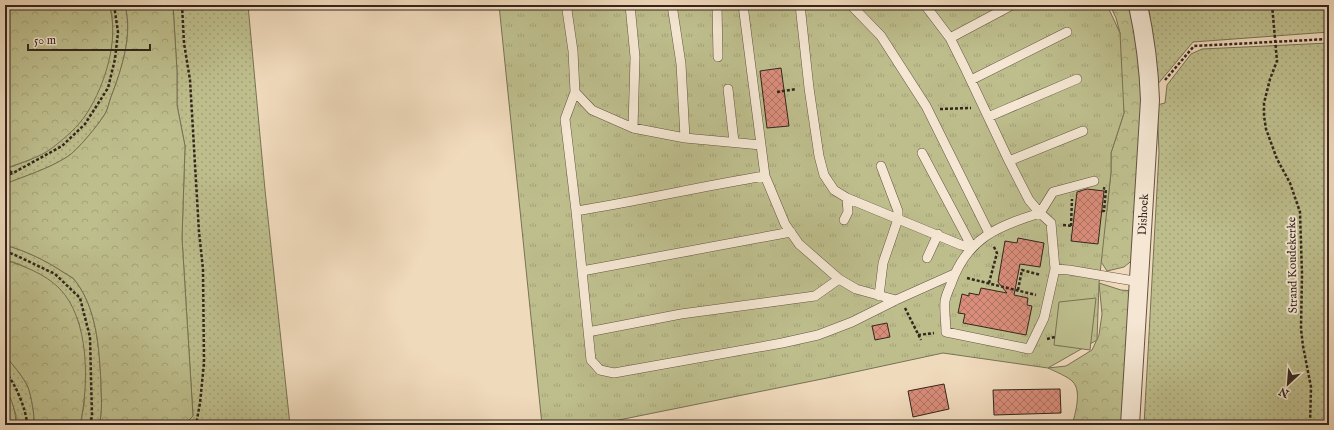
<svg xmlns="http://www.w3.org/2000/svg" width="1334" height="430" viewBox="0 0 1334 430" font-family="'IM FELL English',serif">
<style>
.grass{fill:url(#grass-dots);stroke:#787255}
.forest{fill:url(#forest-crowns);stroke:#787255}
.park{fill:url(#park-tufts);stroke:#787255}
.garden{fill:#bebe8d;stroke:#787255}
.building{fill:url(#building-cross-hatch);stroke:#33261d}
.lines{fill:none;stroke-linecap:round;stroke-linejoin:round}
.lane-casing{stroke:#625345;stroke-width:10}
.street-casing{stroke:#625345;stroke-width:20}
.path{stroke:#33261d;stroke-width:2.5;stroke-dasharray:3 2;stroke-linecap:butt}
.lane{stroke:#f5e7d3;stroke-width:9}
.street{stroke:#f5e7d3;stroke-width:18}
.labels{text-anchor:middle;stroke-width:4;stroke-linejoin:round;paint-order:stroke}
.street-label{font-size:12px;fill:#33261d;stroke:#f5e7d3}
</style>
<defs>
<pattern id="grass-dots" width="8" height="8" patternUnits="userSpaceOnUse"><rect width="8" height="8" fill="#bebe8d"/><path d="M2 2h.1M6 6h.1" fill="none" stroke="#a4a379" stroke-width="1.8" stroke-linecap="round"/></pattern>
<pattern id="forest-crowns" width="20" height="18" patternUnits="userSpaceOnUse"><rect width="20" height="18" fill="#bebe8d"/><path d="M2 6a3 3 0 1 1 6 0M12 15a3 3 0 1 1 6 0" fill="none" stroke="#a4a379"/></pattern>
<pattern id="park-tufts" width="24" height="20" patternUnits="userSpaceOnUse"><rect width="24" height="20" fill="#bebe8d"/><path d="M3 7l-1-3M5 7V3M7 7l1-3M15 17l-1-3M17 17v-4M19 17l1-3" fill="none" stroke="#a4a379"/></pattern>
<pattern id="building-cross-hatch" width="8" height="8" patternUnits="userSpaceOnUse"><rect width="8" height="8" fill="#d98d7a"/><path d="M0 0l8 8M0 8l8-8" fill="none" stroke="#b17363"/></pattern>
</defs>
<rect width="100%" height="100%" fill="#f0dabc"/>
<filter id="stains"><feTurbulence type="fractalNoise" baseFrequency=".005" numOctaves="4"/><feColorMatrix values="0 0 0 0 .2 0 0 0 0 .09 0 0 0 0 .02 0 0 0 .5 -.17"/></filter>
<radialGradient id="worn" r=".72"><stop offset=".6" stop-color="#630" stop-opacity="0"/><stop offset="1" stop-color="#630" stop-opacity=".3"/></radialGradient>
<path class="grass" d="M 109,5 L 125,5 C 133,35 122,68 111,97 C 109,102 108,109 105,114 C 98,125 78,150 67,157 C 48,169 25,176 5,184 L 5,166 L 8,168 L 32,159 L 107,67 L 112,42 L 112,14 Z
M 173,5 L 248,5 L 265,190 L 290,425 L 184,425 L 193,416 L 182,238 L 185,146 L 177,105 L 177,71 Z
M 1148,5 L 1329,5 L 1329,32 L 1193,42 L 1157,85 L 1153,39 Z
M 1329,43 L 1329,425 L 1144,425 L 1159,153 L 1157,105 L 1165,103 L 1167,85 L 1191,54 L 1202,49 Z
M 5,245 C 26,251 45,260 63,272 C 66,274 70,276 73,278 C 97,306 99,348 101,382 C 101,396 103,412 99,425 L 80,425 L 84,405 L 85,378 L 84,351 L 79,323 L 59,288 L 41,275 L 19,264 L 5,260 Z
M 5,356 C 12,363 24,378 28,387 C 31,395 35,416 34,425 L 16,425 L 16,415 L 10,397 L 5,388 Z"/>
<path class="forest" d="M 5,5 L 109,5 C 120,38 105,85 87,113 C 78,127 65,138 52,148 C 39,158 22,162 7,168 L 5,166 Z
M 125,5 L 173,5 L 177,71 L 177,105 L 185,146 L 182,238 L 193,416 L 184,425 L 99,425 C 103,412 101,396 101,382 C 99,348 97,306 73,278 C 70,276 66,274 63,272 C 45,260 26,251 5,245 L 5,184 C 25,176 48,169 67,157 C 78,150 98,125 105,114 C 108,109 109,102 111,97 C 122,68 133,35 125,5 Z
M 1110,5 L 1131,5 L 1140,44 L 1142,125 L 1135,258 L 1124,267 L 1107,271 L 1098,257 L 1099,236 L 1107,210 L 1111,172 L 1111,153 L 1124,113 L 1118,61 L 1120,33 L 1116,18 Z
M 5,260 C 24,266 45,274 59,288 C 90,319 89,385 80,425 L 34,425 C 35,416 31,395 28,387 C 24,378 12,363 5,356 Z
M 1099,283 L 1121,290 L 1134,291 L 1124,425 L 1072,425 C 1075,415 1082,391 1073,382 C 1069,377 1054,371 1048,368 L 1066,366 L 1092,350 L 1099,335 L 1102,314 Z
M 5,388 C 12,400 16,412 16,425 L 5,425 Z"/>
<path class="park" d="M 499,5 L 1107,5 L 1120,33 L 1124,113 L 1111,153 L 1111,172 L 1099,283 L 1097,340 L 1048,368 L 943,353 L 827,378 L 594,425 L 542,425 Z"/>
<path class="garden" d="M 1096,298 L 1090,350 L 1054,345 L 1059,302 Z"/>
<path class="building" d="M 781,68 L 789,126 L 767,128 L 760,71 Z
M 1087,189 L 1104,191 L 1098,244 L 1071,241 L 1077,192 Z
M 1018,238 L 1044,243 L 1040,267 L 1020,264 L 1014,295 L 1028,298 L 1027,305 L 1032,306 L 1026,335 L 963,323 L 965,314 L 958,313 L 962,294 L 969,296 L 969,293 L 979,295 L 981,288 L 1007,293 L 998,282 L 1005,241 L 1017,243 Z
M 887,323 L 890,337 L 875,340 L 872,326 Z
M 944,384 L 949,409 L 913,417 L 908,391 Z
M 1060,389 L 1061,413 L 994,415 L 993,390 Z"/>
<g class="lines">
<defs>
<path id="lane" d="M 570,5 L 567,10 L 573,51 L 575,92 L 565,119 L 576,211 L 591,360 L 600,370 L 614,373 L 782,343 L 818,335 L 852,322 L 896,300 L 954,274
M 630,5 L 635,57 L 633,128
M 672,5 L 681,64 L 685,138
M 717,5 L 718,57
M 743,5 L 765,176 L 785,224 L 799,244 L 839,279 L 856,289 L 896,300
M 800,5 L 809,88 L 819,156 L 824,175 L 834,190 L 847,198 L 961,245 L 972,247
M 851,5 L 881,36 L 926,106 L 989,233
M 925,5 L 950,38 L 965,68 L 1009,161 L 1029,200 L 1040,213 L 1053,192 L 1094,181
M 950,38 L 1012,5
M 971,80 L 1067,32
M 728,89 L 734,142
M 575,92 L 592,110 L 633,128 L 685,138 L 761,145
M 988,117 L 1077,79
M 922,153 L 972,247
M 1009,161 L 1083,131
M 576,211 C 640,201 702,186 765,176
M 1040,213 L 1051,223 L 1055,269 L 1044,318 L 1029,349 L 946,332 C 946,322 944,311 945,301 C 946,295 949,289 951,284 C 967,238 998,226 1040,213 Z
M 844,220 L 848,212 L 847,198
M 927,258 L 938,234
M 1055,269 L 1069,270 L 1140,282
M 582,271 L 791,232
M 879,296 L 883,263 L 898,219 L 898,211 L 881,166
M 588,332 L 681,314 L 815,296 L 839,279"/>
<g id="street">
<path id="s1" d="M 1130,425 L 1150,100 C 1149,68 1145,37 1138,5"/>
</g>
</defs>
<use href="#lane" class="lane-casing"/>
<use href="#street" class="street-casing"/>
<path class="path" d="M 182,5 L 184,43 L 190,80 L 199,232 L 203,269 L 204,363 L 200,403 L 196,425
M 1272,5 L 1277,61 L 1270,79 L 1264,103 L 1264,116 L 1266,129 L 1277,159 L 1290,183 L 1300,212 L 1302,274 L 1301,329 L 1303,346 L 1311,387 L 1310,425
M 1165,80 L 1194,46 L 1329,39
M 777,92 L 796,89
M 940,109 L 971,108
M 5,169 L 13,173
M 5,176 L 13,173 L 62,146 L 85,124 L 108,88 L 115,59 L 118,32 L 114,5
M 1102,211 L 1104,211 L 1106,189 L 1103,188
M 1063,225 L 1073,226
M 1071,226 L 1072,199
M 5,252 L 13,254 L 55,274 L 80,298 L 90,337 L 92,416 L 90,425
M 967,278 L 1036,295
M 989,283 L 997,253 L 993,245
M 1018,290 L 1022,270 L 1041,275
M 905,308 L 921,340
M 918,335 L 934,333
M 1047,339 L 1055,337
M 5,372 C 15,382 27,411 27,425"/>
<use href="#lane" class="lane"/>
<use href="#street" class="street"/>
</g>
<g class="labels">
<g class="street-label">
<text dy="4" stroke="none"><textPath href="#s1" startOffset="211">Dishoek</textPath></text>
<text transform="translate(1292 265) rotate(-91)" y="4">Strand Koudekerke</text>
</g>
</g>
<rect width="1334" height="430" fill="none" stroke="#f0dabc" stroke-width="20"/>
<rect x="6" y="6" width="1322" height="418" fill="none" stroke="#33261d" stroke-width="2"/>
<rect x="10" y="10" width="1314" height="410" fill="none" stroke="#33261d"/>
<g transform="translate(1288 384) rotate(206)" stroke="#f5e7d3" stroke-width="3" paint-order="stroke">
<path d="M0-3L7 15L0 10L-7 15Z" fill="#33261d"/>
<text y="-6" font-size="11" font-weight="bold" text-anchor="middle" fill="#33261d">N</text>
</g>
<path d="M28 44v6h122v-6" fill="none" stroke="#33261d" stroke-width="2"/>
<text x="34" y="44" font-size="12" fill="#33261d" stroke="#f5e7d3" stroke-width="3" paint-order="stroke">50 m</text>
<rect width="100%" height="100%" filter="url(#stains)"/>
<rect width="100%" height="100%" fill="url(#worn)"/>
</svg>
